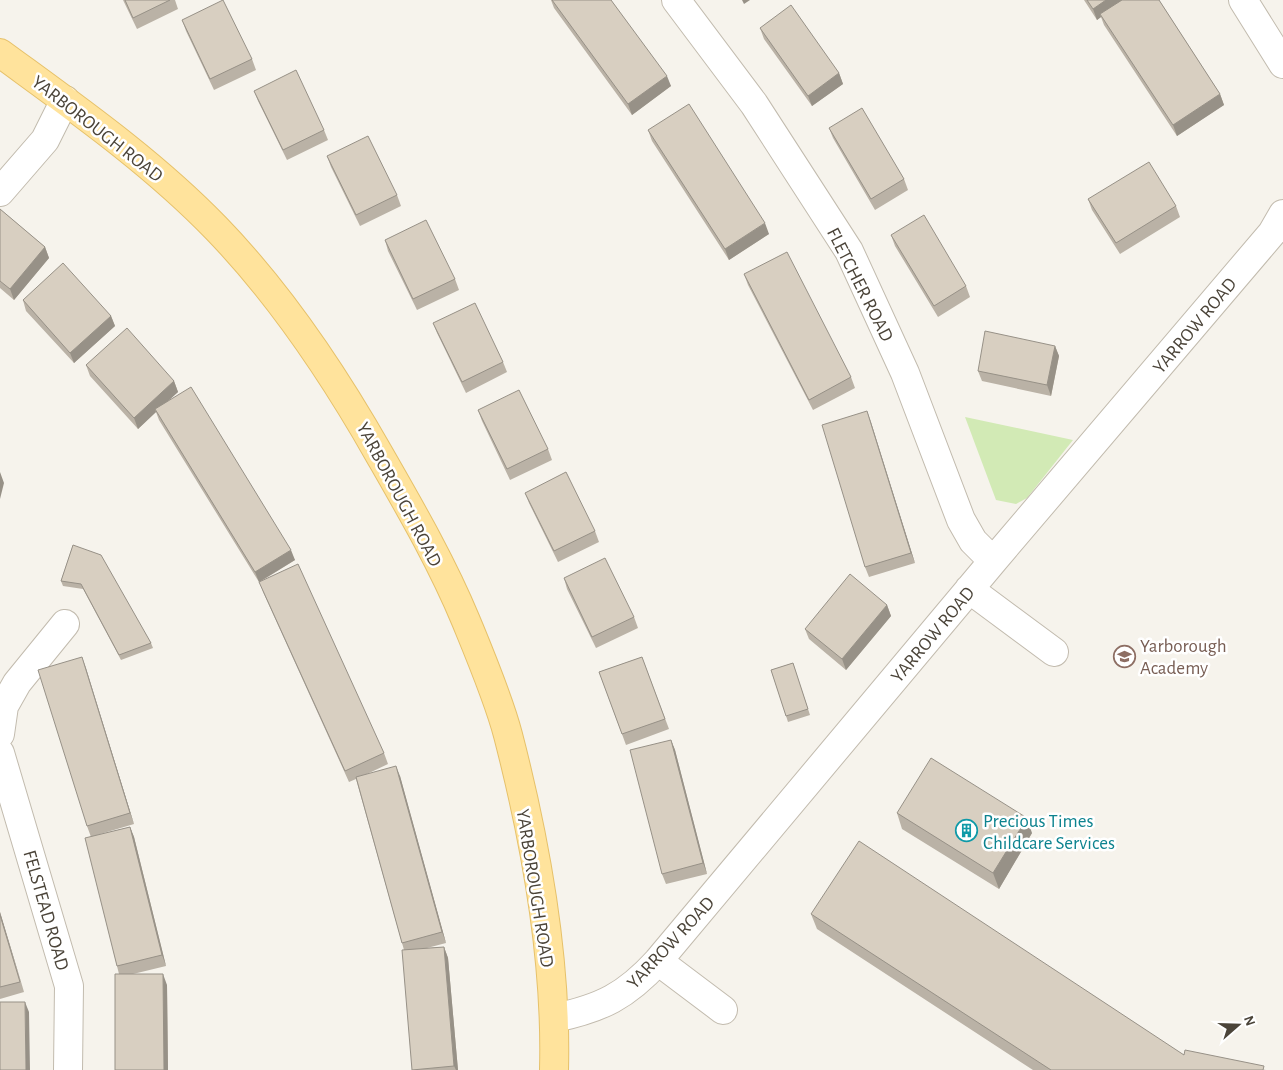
<svg xmlns="http://www.w3.org/2000/svg" width="1283" height="1070" viewBox="0 0 1283 1070" font-family="'Alegreya Sans',sans-serif">
<style>
.green{fill:#d2eab5}
.lines{fill:none;stroke-linecap:round;stroke-linejoin:round}
.minor-casing{stroke:#c2bbae;stroke-width:30}
.major-casing{stroke:#e6c16a;stroke-width:30}
.minor{stroke:#fff;stroke-width:28}
.major{stroke:#ffe39c;stroke-width:28}
.wall{fill:#bab2a6}
.shaded-wall{fill:#979187}
.building{fill:#d8cfc1;stroke:#979187}
.labels{text-anchor:middle;stroke-width:5;stroke-linejoin:round;paint-order:stroke}
.street-label{font-size:19px;fill:#4b4439;stroke:#fff}
.education-label{font-size:19px;fill:#785e54;stroke:#fff;text-anchor:start}
.culture-label{font-size:19px;fill:#0d838f;stroke:#fff;text-anchor:start}
</style>
<rect width="100%" height="100%" fill="#f6f3ec"/>
<path class="green" d="M 965,417 L 1073,440 L 1027,498 L 1016,504 L 996,500 Z"/>
<g class="lines">
<defs>
<path id="minor" d="M 676,0 L 754,104 L 849,251 L 905,373 L 961,520 L 973,541 L 993,561
M 1243,0 L 1283,64
M 0,192 L 45,140 L 65,100
M 969,589 L 1054,652
M 0,734 L 4,706 L 17,683 L 65,624
M 0,753 L 69,986 L 68,1070
M 658,961 L 723,1010
M 555,1018 C 602,1008 626,996 658,961 L 993,561 L 1272,233 L 1283,214"/>
<path id="major" d="M 0,53 C 75,108 151,161 216,228 C 281,295 333,373 379,454 C 410,508 442,563 466,621 C 480,655 499,700 508,735 C 536,843 557,958 554,1070"/>
</defs>
<use href="#minor" class="minor-casing"/>
<use href="#major" class="major-casing"/>
<use href="#minor" class="minor"/>
<use href="#major" class="major"/>
</g>
<path class="wall" d="M 123,0 L 175,0 L 178,9 L 137,29 Z
M 551,0 L 611,0 L 671,86 L 632,115 L 554,8 Z
M 1084,0 L 1159,0 L 1220,94 L 1224,105 L 1177,136 L 1104,25 L 1101,17 L 1097,20 Z
M 182,20 L 252,59 L 256,70 L 214,90 L 186,31 Z
M 760,28 L 839,73 L 843,84 L 812,106 L 764,39 Z
M 254,91 L 324,130 L 328,140 L 287,160 L 258,101 Z
M 829,128 L 904,179 L 908,190 L 875,210 L 833,138 Z
M 648,130 L 769,234 L 729,260 L 652,141 Z
M 327,156 L 397,195 L 401,206 L 360,226 L 331,167 Z
M 1088,199 L 1176,206 L 1180,217 L 1120,254 L 1092,210 Z
M 0,209 L 45,247 L 49,258 L 14,300 L 0,288 Z
M 891,235 L 966,286 L 970,297 L 938,317 L 895,246 Z
M 385,240 L 455,279 L 459,290 L 417,310 L 388,251 Z
M 744,274 L 851,377 L 855,388 L 813,410 L 748,285 Z
M 23,300 L 111,316 L 115,326 L 74,363 L 26,311 Z
M 433,323 L 503,362 L 507,372 L 466,393 L 437,333 Z
M 1055,346 L 1059,356 L 1051,396 L 982,381 L 978,371 Z
M 86,365 L 174,381 L 178,392 L 167,402 L 295,560 L 263,580 L 384,753 L 388,764 L 367,774 L 400,776 L 446,943 L 427,948 L 444,947 L 448,958 L 458,1070 L 413,1070 L 404,950 L 356,779 L 349,782 L 263,592 L 260,582 L 259,582 L 159,420 L 156,412 L 138,429 L 90,376 Z
M 478,410 L 548,449 L 552,460 L 510,480 L 482,421 Z
M 867,411 L 915,563 L 869,577 L 865,567 Z
M 525,493 L 595,531 L 599,542 L 558,562 L 529,503 Z
M 73,545 L 151,643 L 153,648 L 121,660 L 83,589 L 63,586 L 61,581 Z
M 564,578 L 634,617 L 638,628 L 596,648 L 567,589 Z
M 887,605 L 891,616 L 846,670 L 809,639 L 805,629 Z
M 82,657 L 134,824 L 97,835 L 130,827 L 134,837 L 166,966 L 133,974 L 167,985 L 168,1070 L 115,1070 L 119,974 L 117,966 L 91,837 L 87,826 Z
M 642,657 L 669,729 L 626,745 L 599,672 Z
M 793,663 L 810,715 L 788,722 L 771,670 Z
M 671,740 L 675,750 L 707,874 L 666,884 L 662,874 Z
M 897,813 L 1032,833 L 999,889 L 902,829 Z
M 0,912 L 24,992 L 0,999 Z
M 811,914 L 1184,1055 L 1266,1070 L 1033,1070 L 817,929 Z"/>
<path class="shaded-wall" d="M 742,0 L 750,0 L 744,4 Z
M 1106,0 L 1127,0 L 1100,14 L 1101,17 L 1097,20 L 1093,9 Z
M 839,73 L 843,84 L 812,106 L 808,96 Z
M 667,76 L 671,86 L 632,115 L 628,104 Z
M 1220,94 L 1224,105 L 1177,136 L 1173,125 Z
M 765,223 L 769,234 L 729,260 L 725,249 Z
M 45,247 L 49,258 L 14,300 L 10,289 Z
M 111,316 L 115,326 L 74,363 L 70,353 Z
M 1055,346 L 1059,356 L 1051,396 L 1047,385 Z
M 174,381 L 178,392 L 157,411 L 155,409 L 156,412 L 138,429 L 134,418 Z
M 867,411 L 871,422 L 915,563 L 911,553 Z
M 0,472 L 4,483 L 0,499 Z
M 291,550 L 295,560 L 259,582 L 255,572 Z
M 887,605 L 891,616 L 846,670 L 842,659 Z
M 82,657 L 86,668 L 134,824 L 130,813 Z
M 671,740 L 675,750 L 707,874 L 703,863 Z
M 396,766 L 400,776 L 446,943 L 442,932 Z
M 1027,818 L 1032,833 L 999,889 L 993,873 Z
M 130,827 L 134,837 L 166,966 L 162,955 Z
M 0,912 L 24,992 L 0,915 Z
M 444,947 L 448,958 L 458,1070 L 456,1070 L 454,1066 Z
M 163,974 L 167,985 L 168,1070 L 164,1070 Z
M 25,1002 L 29,1012 L 30,1070 L 26,1070 Z"/>
<path class="building" d="M 125,0 L 170,0 L 133,18 Z
M 223,0 L 252,59 L 210,79 L 182,20 Z
M 552,0 L 611,0 L 667,76 L 628,104 Z
M 1087,0 L 1106,0 L 1093,9 Z
M 1122,0 L 1159,0 L 1220,94 L 1173,125 L 1100,14 Z
M 791,5 L 839,73 L 808,96 L 760,28 Z
M 296,70 L 324,130 L 283,150 L 254,91 Z
M 689,104 L 765,223 L 725,249 L 648,130 Z
M 862,108 L 904,179 L 871,199 L 829,128 Z
M 368,136 L 397,195 L 356,215 L 327,156 Z
M 1149,162 L 1176,206 L 1116,243 L 1088,199 Z
M 0,209 L 45,247 L 10,289 L 0,281 Z
M 924,215 L 966,286 L 934,306 L 891,235 Z
M 426,220 L 455,279 L 413,299 L 385,240 Z
M 787,252 L 851,377 L 809,400 L 744,274 Z
M 63,263 L 111,316 L 70,353 L 23,300 Z
M 475,303 L 503,362 L 462,382 L 433,323 Z
M 127,328 L 174,381 L 134,418 L 86,365 Z
M 985,331 L 1055,346 L 1047,385 L 978,371 Z
M 191,387 L 291,550 L 255,572 L 155,409 Z
M 519,390 L 548,449 L 507,469 L 478,410 Z
M 867,411 L 911,553 L 865,567 L 822,425 Z
M 566,472 L 595,531 L 554,551 L 525,493 Z
M 73,545 L 101,555 L 151,643 L 119,655 L 81,584 L 61,581 Z
M 605,558 L 634,617 L 592,637 L 564,578 Z
M 298,564 L 384,753 L 345,771 L 259,582 Z
M 850,574 L 887,605 L 842,659 L 805,629 Z
M 82,657 L 130,813 L 87,826 L 38,670 Z
M 642,657 L 665,719 L 622,734 L 599,672 Z
M 793,663 L 808,709 L 786,716 L 771,670 Z
M 671,740 L 703,863 L 662,874 L 630,750 Z
M 931,758 L 1027,818 L 993,873 L 897,813 Z
M 396,766 L 442,932 L 402,943 L 356,777 Z
M 130,827 L 162,955 L 117,966 L 85,838 Z
M 859,841 L 1184,1055 L 1185,1050 L 1264,1066 L 1263,1070 L 1051,1070 L 811,914 Z
M 0,915 L 20,982 L 0,987 Z
M 444,947 L 454,1066 L 412,1070 L 402,950 Z
M 115,974 L 163,974 L 164,1070 L 115,1070 Z
M 0,1002 L 25,1002 L 26,1070 L 0,1070 Z"/>
<defs>
<symbol id="school-ring" viewBox="-11 -11 22 22"><circle r="9.5" fill="#fff" stroke="#8d6e63" stroke-width="1.5"/><path d="M0-5L7-2L0 1L-7-2ZM-4 1L0 2.5L4 1V4Q0 6-4 4Z" fill="#8d6e63"/></symbol>
<symbol id="building-ring" viewBox="-11 -11 22 22"><circle r="9.5" fill="#fff" stroke="#0f9aa8" stroke-width="1.5"/><path d="M-4-6H4V6H1V3H-1V6H-4ZM-2.5-4.3h1.7v1.8h-1.7ZM.8-4.3h1.7v1.8H.8ZM-2.5-1h1.7V.8h-1.7ZM.8-1h1.7V.8H.8Z" fill="#0f9aa8"/></symbol>
</defs>
<g fill-rule="evenodd">
<use href="#school-ring" x="1112" y="644" width="25" height="25"/>
<use href="#building-ring" x="954" y="818" width="25" height="25"/>
</g>
<g class="labels">
<g class="street-label">
<text transform="translate(98 128) rotate(38)" y="7">YARBOROUGH ROAD</text>
<text transform="translate(861 284) rotate(63)" y="7">FLETCHER ROAD</text>
<text transform="translate(1194 325) rotate(-50)" y="7">YARROW ROAD</text>
<text transform="translate(400 494) rotate(62)" y="7">YARBOROUGH ROAD</text>
<text transform="translate(932 634) rotate(-50)" y="7">YARROW ROAD</text>
<text transform="translate(536 888) rotate(81)" y="7">YARBOROUGH ROAD</text>
<text transform="translate(47 910) rotate(74)" y="7">FELSTEAD ROAD</text>
<text transform="translate(670 942) rotate(-47)" y="7">YARROW ROAD</text>
</g>
<g class="education-label">
<text x="1140" y="652">Yarborough<tspan x="1140" dy="22">Academy</tspan></text>
</g>
<g class="culture-label">
<text x="983" y="827">Precious Times<tspan x="983" dy="22">Childcare Services</tspan></text>
</g>
</g>
<g transform="translate(1238 1025) rotate(70)" stroke="#ffffff" stroke-width="4" paint-order="stroke">
<path d="M0-4L9 19L0 12L-9 19Z" fill="#4b4439"/>
<text y="-8" font-size="14" font-weight="bold" text-anchor="middle" fill="#4b4439">N</text>
</g>
</svg>
